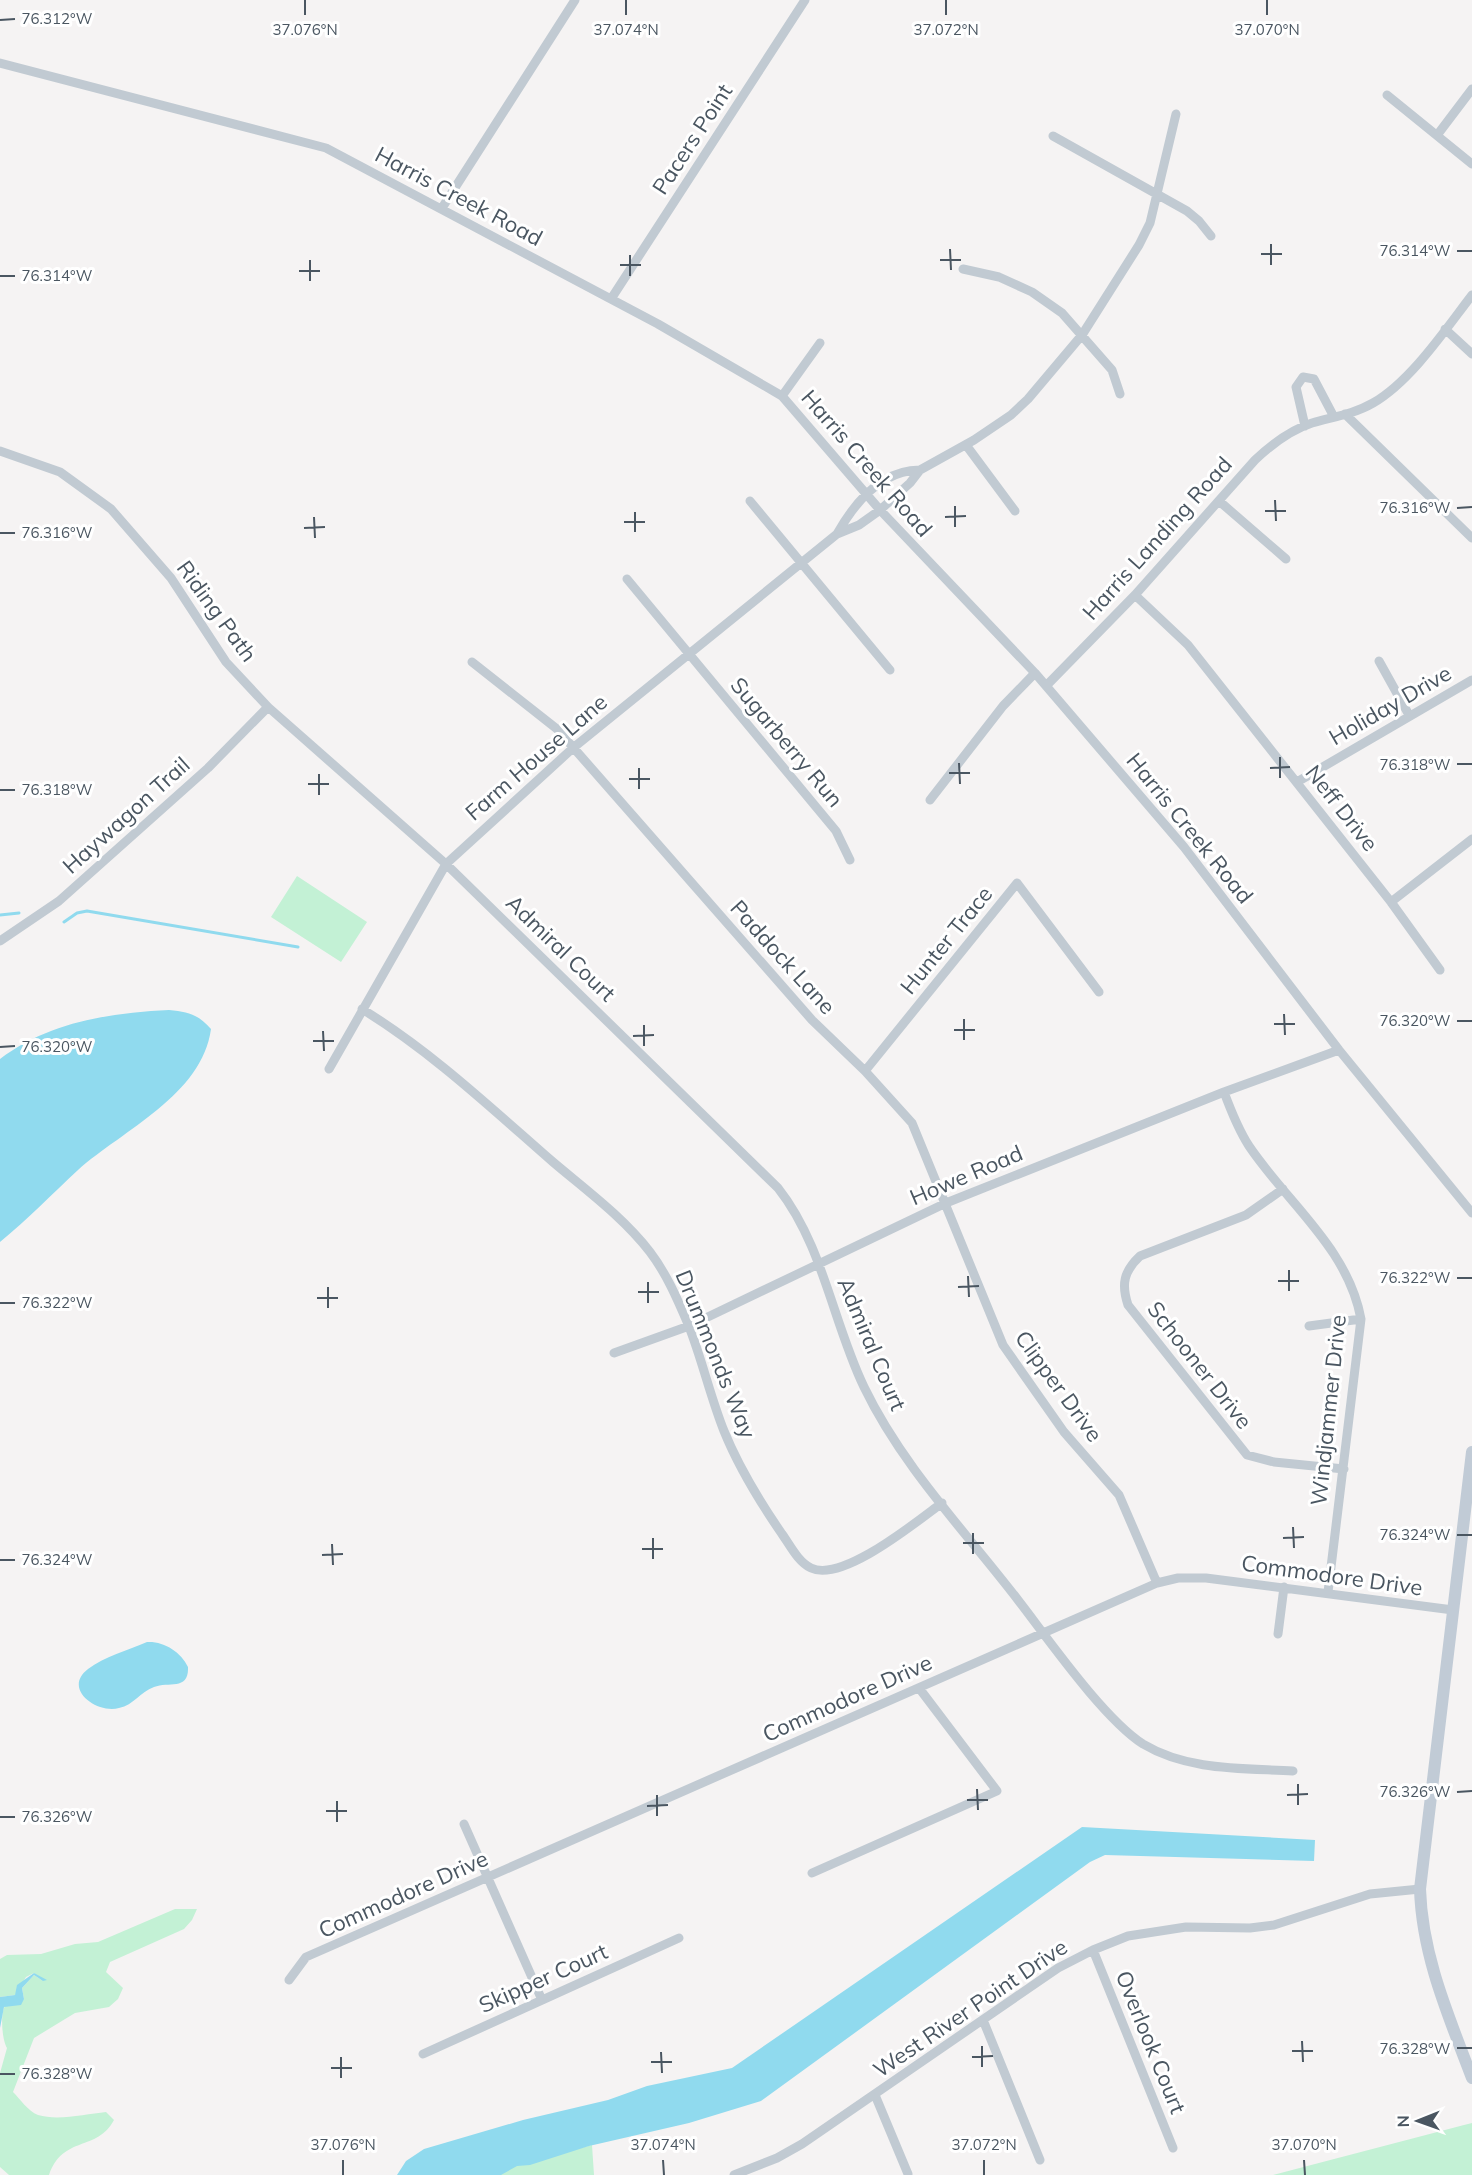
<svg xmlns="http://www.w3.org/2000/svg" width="1472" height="2175" viewBox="0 0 1472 2175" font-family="Mulish,sans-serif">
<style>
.green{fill:#c3f1d5}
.water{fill:#90daee}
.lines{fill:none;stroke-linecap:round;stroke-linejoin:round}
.stream{stroke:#90daee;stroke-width:3}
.street{stroke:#c1cad2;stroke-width:9}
.secondary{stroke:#c1cbd6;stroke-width:12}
.ticks{fill:none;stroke:#4a5661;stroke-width:2}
.labels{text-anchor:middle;stroke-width:6;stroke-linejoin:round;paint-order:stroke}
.street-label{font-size:22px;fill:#4a5661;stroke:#fff}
.ticks-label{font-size:15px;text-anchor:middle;fill:#4a5661;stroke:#fff;stroke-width:6;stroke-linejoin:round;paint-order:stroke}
</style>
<rect width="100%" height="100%" fill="#f5f3f3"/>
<path class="green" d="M 297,876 L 367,922 L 341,962 L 271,917 Z
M 175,1909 L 197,1909 L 192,1920 L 184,1929 L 110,1962 L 106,1972 L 123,1988 L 118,1999 L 109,2007 L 75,2013 L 34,2038 L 13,2092 C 20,2099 28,2111 38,2115 C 58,2121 86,2114 106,2112 L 114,2120 C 97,2152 63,2135 49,2175 L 9,2175 L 0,2167 L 0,2073 L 7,2048 C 2,2040 0,2014 5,2006 C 9,2003 18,2001 24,1999 L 22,1988 L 34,1975 L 43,1981 L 34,1973 L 26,1977 L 15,1995 L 0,1997 L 0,1959 L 7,1955 L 41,1954 L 75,1944 L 98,1942 Z
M 1472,2123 L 1472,2175 L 1273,2175 L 1464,2125 Z
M 592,2145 L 594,2175 L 498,2175 L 514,2166 Z"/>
<path class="water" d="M 169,1010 C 188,1012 198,1014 211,1029 C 202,1095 123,1130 78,1170 C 52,1194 28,1219 0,1242 L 0,1059 C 49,1022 109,1013 169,1010 Z
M 147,1642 C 164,1641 181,1652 188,1667 C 189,1691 169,1681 154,1687 C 140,1692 134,1705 119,1708 C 97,1714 62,1689 88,1669 C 104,1657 128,1650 147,1642 Z
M 1082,1827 L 1315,1840 L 1314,1861 L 1105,1855 L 1090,1862 L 761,2101 L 689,2123 L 589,2146 L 530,2165 L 517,2166 L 501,2175 L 397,2175 L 406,2161 L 424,2149 L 523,2120 L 608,2100 L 647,2086 L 732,2068 Z
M 34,1973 L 47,1980 L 43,1981 L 34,1975 L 22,1988 L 24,1999 L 21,2005 L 4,2007 L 0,2028 L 0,1997 L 15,1995 L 17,1985 Z"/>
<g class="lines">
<path class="stream" d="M 0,915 L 19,913
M 64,922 L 77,913 L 87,911 L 298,947"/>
<path class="street" d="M 0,63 L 326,148 L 658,324 L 782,396 L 880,510 L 1035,673 L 1184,847 L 1339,1050 L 1472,1213
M 1387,95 L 1472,164
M 1438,134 L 1472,89
M 1053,136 L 1187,211 L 1199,221 L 1211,236
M 442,208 L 575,0
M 963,269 L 999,277 L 1032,292 L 1062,313 L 1112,370 L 1120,394
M 611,299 L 805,0
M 1445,329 L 1472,354
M 782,396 L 820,343
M 1345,414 L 1472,538
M 1305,426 L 1296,387 L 1303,377 L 1314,379 L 1334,417
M 966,445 L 1015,511
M 0,451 L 60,472 L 111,509 L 171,578 L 226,662 L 268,707 L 446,864 L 778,1188 C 823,1245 833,1323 864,1387 C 902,1466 965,1531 1018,1600 C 1049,1640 1103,1718 1143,1744 C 1188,1771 1243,1768 1293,1771
M 750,501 L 890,670
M 1219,501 L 1286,559
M 837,534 C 855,502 881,470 920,470
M 627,579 L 836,831 L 850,860
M 1135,595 L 1188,645 L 1391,902 L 1440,970
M 1379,661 L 1409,715
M 472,662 L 557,729 L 812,1020 L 865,1071 L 912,1123 L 1003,1345 L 1064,1432 L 1119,1495 L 1157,1583
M 1046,686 L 1135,595 L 1255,460 C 1272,444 1290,430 1312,423 C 1333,417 1354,414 1373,403 C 1411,381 1445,330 1472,295
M 1297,782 L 1472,680
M 930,800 L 1003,706 L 1035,673
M 1391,902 L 1472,839
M 0,941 L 59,901 L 208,768 L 268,707
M 362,1009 C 432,1052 491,1108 553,1162 C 586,1190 623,1217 650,1252 C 666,1273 677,1298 688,1324 C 702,1359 710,1396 724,1431 C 739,1468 760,1502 782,1534 C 790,1545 798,1562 811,1568 C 842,1583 916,1522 942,1503
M 329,1069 L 446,864 L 573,748 L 837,534 L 859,525 L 880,510 L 910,483 L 920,470 L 974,440 L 1011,415 L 1028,399 L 1082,335 L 1139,245 L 1150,223 L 1176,114
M 865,1071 L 1017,883 L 1099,992
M 1224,1092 C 1231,1111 1238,1129 1249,1146 C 1288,1204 1348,1248 1361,1319 L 1328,1592
M 1283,1189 L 1246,1215 L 1140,1256 C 1124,1271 1121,1284 1128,1305 L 1247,1455 L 1274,1462 L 1344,1469
M 1309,1326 L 1361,1319
M 614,1353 L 689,1326 L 946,1203 L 1224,1092 L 1339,1050
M 1278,1634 L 1284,1587
M 464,1824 L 542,2000
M 812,1873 L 997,1791 L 919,1688
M 1093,1950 L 1173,2148
M 289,1980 L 306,1957 L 1157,1583 L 1178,1578 L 1206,1578 L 1453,1610
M 983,2020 L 1040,2160
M 423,2054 L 679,1938
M 875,2095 L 908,2174
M 734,2175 L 777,2158 L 802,2144 L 1058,1968 L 1093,1950 L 1128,1936 L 1186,1927 L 1250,1928 L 1274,1925 L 1370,1894 L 1420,1889"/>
<path class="secondary" d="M 1472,1452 L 1420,1889 C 1422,1956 1449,2017 1472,2078"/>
</g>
<path class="ticks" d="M 305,0 L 305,15M 626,0 L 626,15M 946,0 L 946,15M 1267,0 L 1267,15M 0,20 L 15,19M 1271,244 L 1271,265M 950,249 L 951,270M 1457,251 L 1472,251M 1261,254 L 1282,254M 630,255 L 630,276M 310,260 L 310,281M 940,260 L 961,260M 620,265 L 641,265M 299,271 L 320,271M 0,276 L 15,276M 1275,500 L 1276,521M 955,506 L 955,527M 1457,508 L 1472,507M 1265,511 L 1286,511M 635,512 L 635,532M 314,517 L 315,538M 945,517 L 966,516M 624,522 L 645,522M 304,528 L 325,527M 0,533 L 15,533M 1280,757 L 1280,778M 959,763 L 960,784M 1457,764 L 1472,764M 639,768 L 639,789M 1270,768 L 1290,767M 949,773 L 970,773M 319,774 L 319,795M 629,779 L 650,779M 308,784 L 329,784M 0,790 L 15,790M 1284,1014 L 1285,1035M 964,1019 L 964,1040M 1457,1021 L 1472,1021M 1274,1024 L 1295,1024M 644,1025 L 644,1046M 954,1030 L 975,1030M 323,1031 L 324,1051M 633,1036 L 654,1035M 313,1041 L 334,1041M 0,1047 L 15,1046M 1289,1270 L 1289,1291M 968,1276 L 969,1297M 1457,1278 L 1472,1278M 1278,1281 L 1299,1281M 648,1282 L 648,1303M 328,1287 L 328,1308M 958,1287 L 979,1286M 638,1292 L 659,1292M 317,1298 L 338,1298M 0,1303 L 15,1303M 1293,1527 L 1294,1548M 973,1533 L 973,1554M 1457,1535 L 1472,1535M 653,1538 L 653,1559M 1283,1538 L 1304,1537M 963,1543 L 984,1543M 332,1544 L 333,1565M 642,1549 L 663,1549M 322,1555 L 343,1554M 0,1560 L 15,1560M 1298,1784 L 1298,1805M 977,1789 L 978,1810M 1457,1792 L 1472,1791M 657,1795 L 657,1816M 1287,1795 L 1308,1794M 967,1800 L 988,1800M 337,1801 L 337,1822M 647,1806 L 668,1805M 326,1811 L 347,1811M 0,1817 L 15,1817M 1302,2041 L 1303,2062M 982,2046 L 982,2067M 1457,2048 L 1472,2048M 1292,2051 L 1313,2051M 661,2052 L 662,2073M 341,2057 L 341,2078M 972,2057 L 993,2056M 651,2062 L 672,2062M 331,2068 L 352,2068M 0,2074 L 15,2074M 343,2160 L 343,2175M 663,2160 L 664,2175M 984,2160 L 984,2175M 1304,2160 L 1305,2175"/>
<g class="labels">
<g class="street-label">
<text transform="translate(692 139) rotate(-57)" y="8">Pacers Point</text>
<text transform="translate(459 196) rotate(28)" y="8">Harris Creek Road</text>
<text transform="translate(867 463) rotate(49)" y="8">Harris Creek Road</text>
<text transform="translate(1157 538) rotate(-48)" y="8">Harris Landing Road</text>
<text transform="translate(217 611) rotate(54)" y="8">Riding Path</text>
<text transform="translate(1390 705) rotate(-30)" y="8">Holiday Drive</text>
<text transform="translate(787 742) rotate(50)" y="8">Sugarberry Run</text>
<text transform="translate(536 757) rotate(-41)" y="8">Farm House Lane</text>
<text transform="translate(1342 808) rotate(52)" y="8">Neff Drive</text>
<text transform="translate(126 815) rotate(-42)" y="8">Haywagon Trail</text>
<text transform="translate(1190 828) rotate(51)" y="8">Harris Creek Road</text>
<text transform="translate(946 940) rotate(-51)" y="8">Hunter Trace</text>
<text transform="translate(561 948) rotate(44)" y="8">Admiral Court</text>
<text transform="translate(783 957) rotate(48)" y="8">Paddock Lane</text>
<text transform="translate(966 1175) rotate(-23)" y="8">Howe Road</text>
<text transform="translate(872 1344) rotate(67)" y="8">Admiral Court</text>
<text transform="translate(716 1354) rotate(68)" y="8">Drummonds Way</text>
<text transform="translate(1200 1365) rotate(52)" y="8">Schooner Drive</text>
<text transform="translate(1059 1386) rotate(54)" y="8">Clipper Drive</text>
<text transform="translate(1328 1410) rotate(-84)" y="8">Windjammer Drive</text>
<text transform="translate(1332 1575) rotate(8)" y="8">Commodore Drive</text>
<text transform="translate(847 1698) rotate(-24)" y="8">Commodore Drive</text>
<text transform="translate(403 1894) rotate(-24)" y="8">Commodore Drive</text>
<text transform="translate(543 1978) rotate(-24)" y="8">Skipper Court</text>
<text transform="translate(970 2008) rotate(-34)" y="8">West River Point Drive</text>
<text transform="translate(1151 2042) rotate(68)" y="8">Overlook Court</text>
</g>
</g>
<g class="ticks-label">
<text x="57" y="24">76.312°W</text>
<text x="305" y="35">37.076°N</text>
<text x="626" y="35">37.074°N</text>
<text x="946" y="35">37.072°N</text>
<text x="1267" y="35">37.070°N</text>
<text x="1415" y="256">76.314°W</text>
<text x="57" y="281">76.314°W</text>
<text x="1415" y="513">76.316°W</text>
<text x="57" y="538">76.316°W</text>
<text x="1415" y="770">76.318°W</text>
<text x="57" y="795">76.318°W</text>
<text x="1415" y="1026">76.320°W</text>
<text x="57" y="1052">76.320°W</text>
<text x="1415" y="1283">76.322°W</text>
<text x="57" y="1308">76.322°W</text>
<text x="1415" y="1540">76.324°W</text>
<text x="57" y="1565">76.324°W</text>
<text x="1415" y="1797">76.326°W</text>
<text x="57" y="1822">76.326°W</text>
<text x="1415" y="2054">76.328°W</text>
<text x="57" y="2079">76.328°W</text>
<text x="343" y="2150">37.076°N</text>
<text x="663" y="2150">37.074°N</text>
<text x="984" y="2150">37.072°N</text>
<text x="1304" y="2150">37.070°N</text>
</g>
<g transform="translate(1418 2121) rotate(269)" stroke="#ffffff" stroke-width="4.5" paint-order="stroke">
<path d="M0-4.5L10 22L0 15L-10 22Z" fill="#4a5661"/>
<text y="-9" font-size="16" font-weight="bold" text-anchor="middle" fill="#4a5661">N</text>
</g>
</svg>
